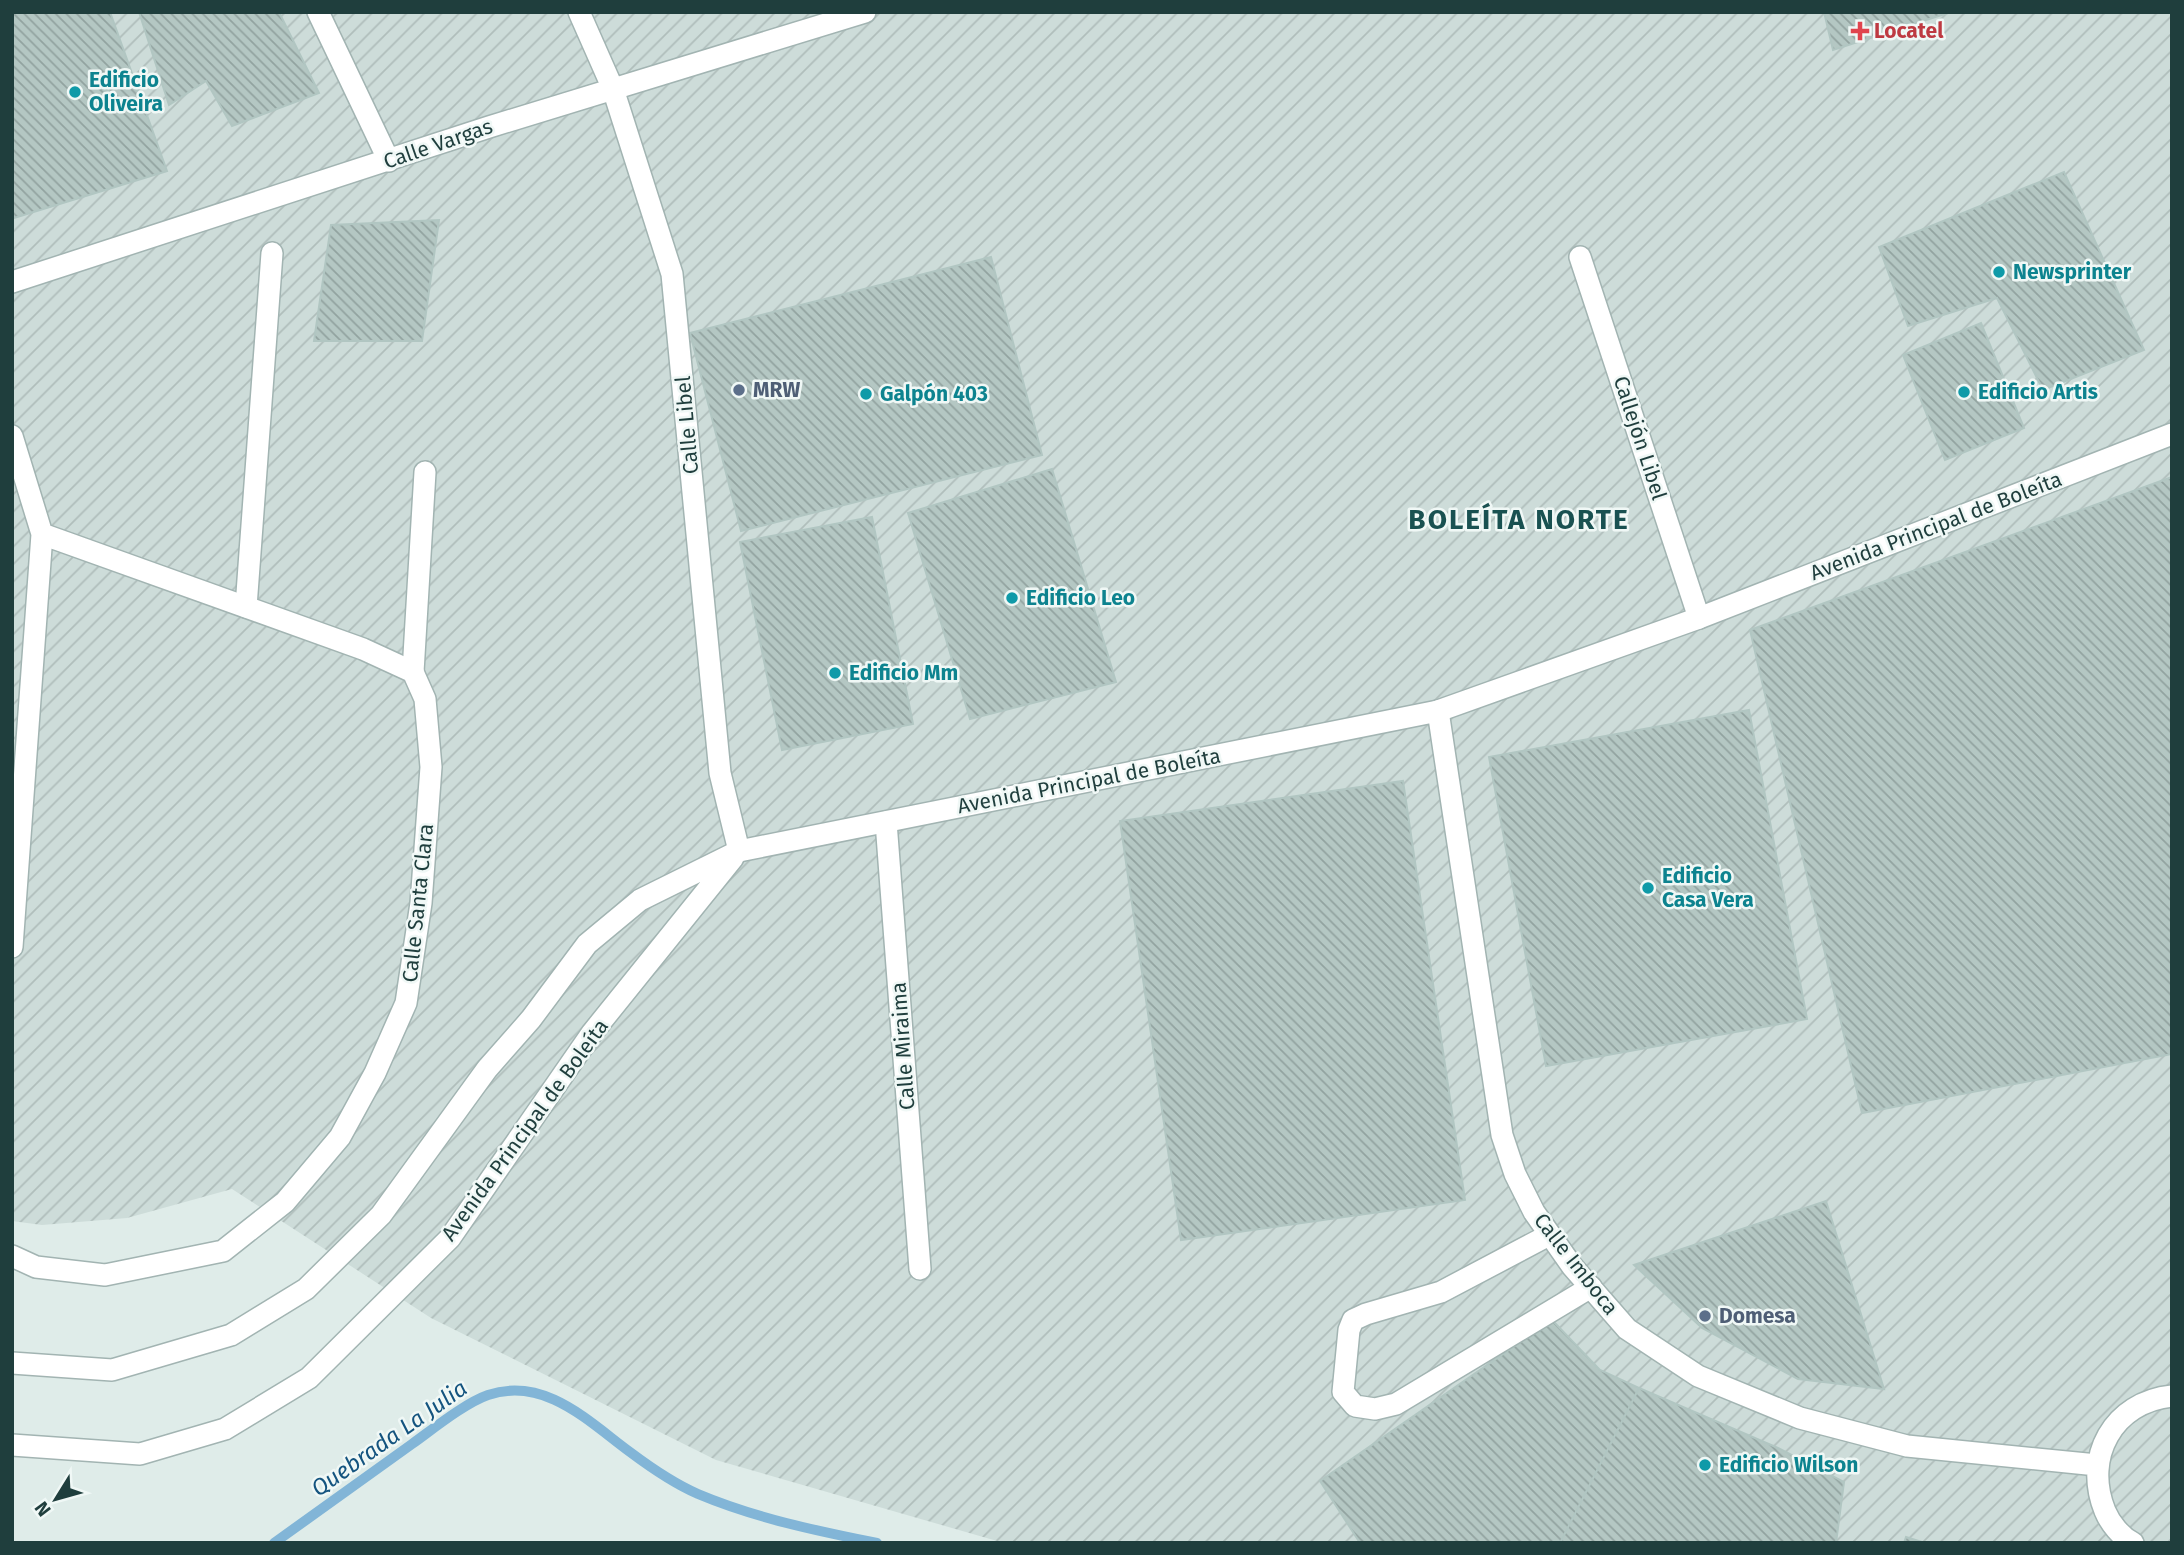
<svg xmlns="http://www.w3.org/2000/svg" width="2184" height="1555" viewBox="0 0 2184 1555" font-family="'Fira Sans',sans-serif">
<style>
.industrial{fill:url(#industrial-furrows)}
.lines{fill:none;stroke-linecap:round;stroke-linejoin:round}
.stream{stroke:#82b5d7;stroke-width:10}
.building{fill:url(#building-back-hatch);stroke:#b1c6c2;stroke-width:2}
.service-casing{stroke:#a2b4b2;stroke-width:24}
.minor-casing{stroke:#a2b4b2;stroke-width:24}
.tertiary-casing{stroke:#a2b4b2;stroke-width:24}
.service{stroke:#fff;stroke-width:21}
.minor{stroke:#fff;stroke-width:21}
.tertiary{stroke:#fff;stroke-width:21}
.health-dot{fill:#e0444e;stroke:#f0f8f6;stroke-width:2.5}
.culture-dot{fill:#0f9aa8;stroke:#f0f8f6;stroke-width:2.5}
.service-dot{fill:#5c6f8a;stroke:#f0f8f6;stroke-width:2.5}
.labels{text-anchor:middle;stroke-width:5;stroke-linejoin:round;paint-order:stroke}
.health-label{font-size:21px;font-weight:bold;fill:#be3a42;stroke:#f0f8f6;text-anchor:start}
.culture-label{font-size:21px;font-weight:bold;fill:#0d838f;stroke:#f0f8f6;text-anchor:start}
.street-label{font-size:21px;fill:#1f3e3d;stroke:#f0f8f6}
.service-label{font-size:21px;font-weight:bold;fill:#4e5e75;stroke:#f0f8f6;text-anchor:start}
.water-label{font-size:23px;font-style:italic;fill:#14547f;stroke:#f0f8f6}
.district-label{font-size:28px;font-weight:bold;letter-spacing:2px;fill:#195151;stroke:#f0f8f6}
</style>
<defs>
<pattern id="industrial-furrows" width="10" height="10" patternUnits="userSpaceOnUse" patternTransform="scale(1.75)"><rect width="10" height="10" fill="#cddcd9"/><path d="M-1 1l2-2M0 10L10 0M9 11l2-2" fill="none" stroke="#b0bebb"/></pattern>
<pattern id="building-back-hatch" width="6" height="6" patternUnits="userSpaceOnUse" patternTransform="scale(1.75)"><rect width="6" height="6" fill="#b4c7c3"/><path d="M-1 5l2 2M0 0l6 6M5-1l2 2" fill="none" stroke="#92a3a0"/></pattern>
</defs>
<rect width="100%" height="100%" fill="#dfece9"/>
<path class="industrial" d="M 12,12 L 2172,12 L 2172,1543 L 1004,1543 L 716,1460 L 431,1318 L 232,1189 L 127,1218 L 42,1225 L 12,1221 Z"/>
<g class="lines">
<path class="stream" d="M 274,1543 C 320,1510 366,1477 412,1444 C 433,1429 465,1403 488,1395 C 545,1376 589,1422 630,1452 C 650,1467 675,1484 698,1494 C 755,1518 817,1531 877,1543"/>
</g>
<path class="building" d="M 12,12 L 110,12 L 167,171 L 14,218 L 12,212 Z
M 139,12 L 279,12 L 319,93 L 232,126 L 206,81 L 169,105 Z
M 1824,12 L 1951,12 L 1833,50 Z
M 2064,172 L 2144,350 L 2043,390 L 1997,298 L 1908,326 L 1879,247 Z
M 439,220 L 422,341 L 314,341 L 331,225 Z
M 991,257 L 1042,455 L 741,531 L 690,333 Z
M 1981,323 L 2024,428 L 1945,460 L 1903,355 Z
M 1052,469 L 1116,682 L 970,719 L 908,513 Z
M 2172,477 L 2172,1054 L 1862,1113 L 1750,630 Z
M 872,517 L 913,724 L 782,750 L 740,542 Z
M 1749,710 L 1807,1019 L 1546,1066 L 1489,757 Z
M 1403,781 L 1465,1200 L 1181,1240 L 1120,821 Z
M 1826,1201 L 1884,1389 L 1798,1379 L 1702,1328 L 1634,1265 Z
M 1552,1320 L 1600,1370 L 1639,1388 L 1560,1543 L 1360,1543 L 1320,1481 Z
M 1639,1388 L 1778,1448 L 1844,1482 L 1836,1543 L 1560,1543 Z
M 1906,1537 L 1925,1543 L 1904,1543 Z"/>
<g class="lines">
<defs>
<path id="service" d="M 246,607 L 272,253
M 413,672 L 425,472
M 1549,1235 L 1441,1292 L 1366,1314 L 1353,1320 L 1349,1330 L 1343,1392 L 1355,1406 L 1375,1409 L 1396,1404 L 1591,1287"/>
<path id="minor" d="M 318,12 L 389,161
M 579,12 L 613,89 L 672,274 L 720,773 L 739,851
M 1580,257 L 1699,618
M 12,282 L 489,127 L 865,12
M 12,436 L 42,534 L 12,947
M 1438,711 L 1502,1135 L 1515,1174 L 1534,1212 L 1572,1266 L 1627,1329 L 1698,1376 L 1800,1418 L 1907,1446 L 2097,1465
M 886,822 L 920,1269
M 12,1256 L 36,1267 L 105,1275 L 223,1251 L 285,1202 L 340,1137 L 375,1073 L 406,1003 L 421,903 L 431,767 L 425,699 L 413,672 L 363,649 L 42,534
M 2133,1543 C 2121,1537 2110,1523 2105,1511 C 2083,1457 2113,1402 2172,1396"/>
<path id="tertiary" d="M 12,1363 L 112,1370 L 231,1335 L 306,1289 L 381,1215 L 487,1069 L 531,1019 L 587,944 L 640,900 L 739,851 L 1438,711 L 1699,618 L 2172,434
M 12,1445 L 140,1454 L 225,1429 L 309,1378 L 450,1238 L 592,1033 L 733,858"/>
</defs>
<use href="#service" class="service-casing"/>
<use href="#minor" class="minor-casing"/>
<use href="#tertiary" class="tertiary-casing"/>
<use href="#service" class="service"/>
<use href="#minor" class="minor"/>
<use href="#tertiary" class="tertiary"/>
</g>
<path class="health-dot" d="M1856.5 20.5h7v7h7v7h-7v7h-7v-7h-7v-7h7z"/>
<g class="culture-dot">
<circle cx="75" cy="92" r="7"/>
<circle cx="1999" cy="272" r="7"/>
<circle cx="1964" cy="392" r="7"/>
<circle cx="866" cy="394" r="7"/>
<circle cx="1012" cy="598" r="7"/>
<circle cx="835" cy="673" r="7"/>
<circle cx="1648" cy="888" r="7"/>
<circle cx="1705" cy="1465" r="7"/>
</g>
<g class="service-dot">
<circle cx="739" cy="390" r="7"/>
<circle cx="1705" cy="1316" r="7"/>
</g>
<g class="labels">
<g class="health-label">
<text x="1874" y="38">Locatel</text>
</g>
<g class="culture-label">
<text x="89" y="87">Edificio<tspan x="89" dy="24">Oliveira</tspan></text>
<text x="2013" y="279">Newsprinter</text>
<text x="1978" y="399">Edificio Artis</text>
<text x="880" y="401">Galpón 403</text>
<text x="1026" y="605">Edificio Leo</text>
<text x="849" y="680">Edificio Mm</text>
<text x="1662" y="883">Edificio<tspan x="1662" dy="24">Casa Vera</tspan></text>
<text x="1719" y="1472">Edificio Wilson</text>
</g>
<g class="street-label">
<text transform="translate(438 144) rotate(-19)" y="7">Calle Vargas</text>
<text transform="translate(687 425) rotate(-95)" y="7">Calle Libel</text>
<text transform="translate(1640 438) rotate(72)" y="7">Callejón Libel</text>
<text transform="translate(1936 526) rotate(-21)" y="7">Avenida Principal de Boleíta</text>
<text transform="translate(1089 781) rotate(-11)" y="7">Avenida Principal de Boleíta</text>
<text transform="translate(418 903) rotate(-84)" y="7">Calle Santa Clara</text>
<text transform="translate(903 1046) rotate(-94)" y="7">Calle Miraima</text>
<text transform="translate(525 1130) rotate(-54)" y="7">Avenida Principal de Boleíta</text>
<text transform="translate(1576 1264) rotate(52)" y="7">Calle Imboca</text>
</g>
<g class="service-label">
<text x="753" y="397">MRW</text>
<text x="1719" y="1323">Domesa</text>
</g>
<g class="water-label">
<text transform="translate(389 1438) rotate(-35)" y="8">Quebrada La Julia</text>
</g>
<g class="district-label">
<text x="1519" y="529">BOLEÍTA NORTE</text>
</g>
</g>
<rect width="2184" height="1555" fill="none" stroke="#1f3e3d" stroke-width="28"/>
<g transform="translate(56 1499) rotate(233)" stroke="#f0f8f6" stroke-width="5" paint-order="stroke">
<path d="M0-5L12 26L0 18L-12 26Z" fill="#1f3e3d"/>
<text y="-10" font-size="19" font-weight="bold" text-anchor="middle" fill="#1f3e3d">N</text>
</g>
</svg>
